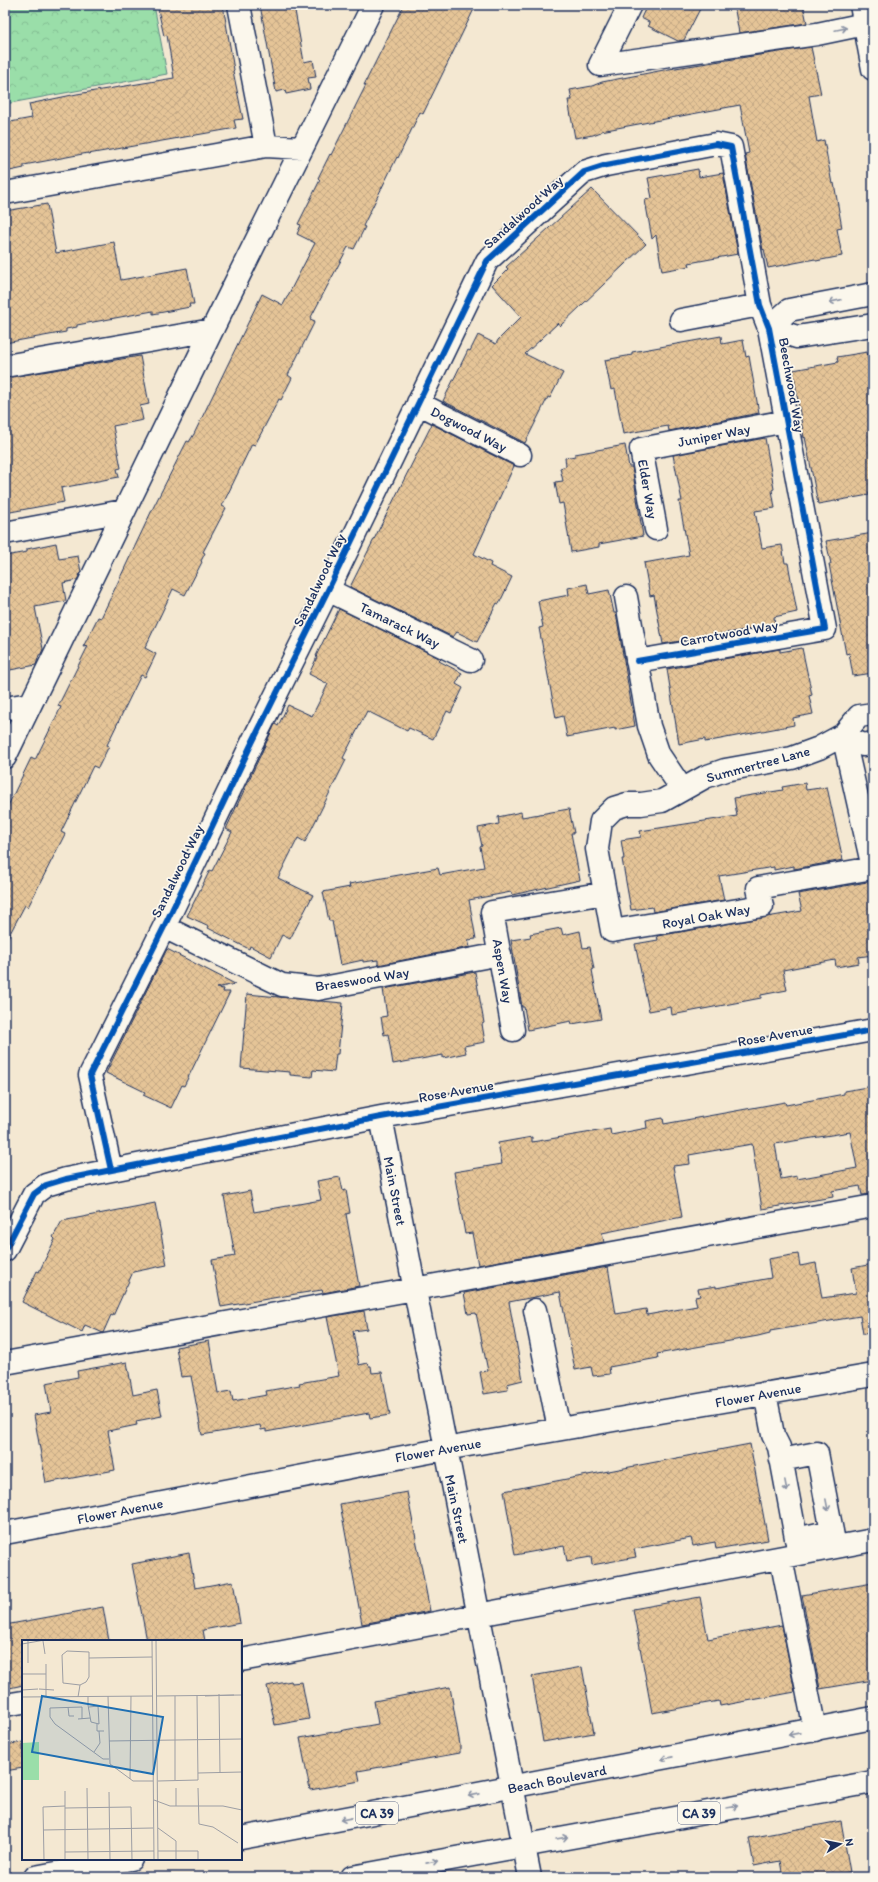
<svg xmlns="http://www.w3.org/2000/svg" width="878" height="1882" viewBox="0 0 878 1882" font-family="Itim,sans-serif">
<style>
.park{fill:url(#park-crowns);stroke:#5a8684}
.building{fill:url(#building-cross-hatch);stroke:#1b2f5e;fill-rule:evenodd}
.lines{fill:none;stroke-linecap:round;stroke-linejoin:round}
.minor-casing{stroke:#1b2f5e;stroke-width:25}
.major-casing{stroke:#1b2f5e;stroke-width:25}
.minor{stroke:#fbf7ec;stroke-width:22}
.major{stroke:#fbf7ec;stroke-width:22}
.cycleway-casing{stroke:#fbf7ec;stroke-width:8}
.cycleway{stroke:#0057b8;stroke-width:6}
.oneway{stroke:#8b93a5}
.labels{text-anchor:middle;stroke-width:3.5;stroke-linejoin:round;paint-order:stroke}
.shield{fill:#fbf7ec;stroke:#5e6b89;stroke-width:1}
.shield-label{font-size:13px;font-weight:bold;fill:#1b2f5e}
.street-label{font-size:14px;fill:#1b2f5e;stroke:#fbf7ec}
.inset-road{fill:none;stroke:#9d9ea4;stroke-width:1}
.view{fill:#1f6fb2;fill-opacity:0.15;stroke:#1f6fb2;stroke-width:2}
.inset-edge{fill:none;stroke:#1b2f5e;stroke-width:2}
</style>
<defs>
<pattern id="park-crowns" width="20" height="18" patternUnits="userSpaceOnUse"><rect width="20" height="18" fill="#9adea9"/><path d="M2 6a3 3 0 1 1 6 0M12 15a3 3 0 1 1 6 0" fill="none" stroke="#84bf94"/></pattern>
<pattern id="building-cross-hatch" width="8" height="8" patternUnits="userSpaceOnUse"><rect width="8" height="8" fill="#e5c497"/><path d="M0 0l8 8M0 8l8-8" fill="none" stroke="#c4a985"/></pattern>
</defs>
<rect width="100%" height="100%" fill="#f4e8d2"/>
<filter id="ink" filterUnits="userSpaceOnUse"><feTurbulence type="fractalNoise" baseFrequency=".025" numOctaves="2"/><feDisplacementMap in="SourceGraphic" scale="8" xChannelSelector="R" yChannelSelector="G"/><feConvolveMatrix kernelMatrix="1 2 1 2 8 2 1 2 1" color-interpolation-filters="sRGB"/></filter>
<g filter="url(#ink)">
<path class="park" d="M 5,5 L 154,5 L 167,74 L 5,104 Z"/>
<path class="building" d="M 157,5 L 223,5 L 234,70 L 233,71 L 243,119 L 234,120 L 236,128 L 88,154 L 88,153 L 24,165 L 24,168 L 5,172 L 5,123 L 32,118 L 29,104 L 77,94 L 174,78 L 167,35 L 164,36 Z
M 260,5 L 294,5 L 304,62 L 313,60 L 316,77 L 308,78 L 310,89 L 286,94 L 285,90 L 276,92 Z
M 404,5 L 476,5 L 423,114 L 420,112 L 398,158 L 397,157 L 363,226 L 365,227 L 354,249 L 348,247 L 310,319 L 315,321 L 288,375 L 292,378 L 281,400 L 279,399 L 255,445 L 252,444 L 222,506 L 226,508 L 203,552 L 205,553 L 201,561 L 202,562 L 185,595 L 173,589 L 145,648 L 156,654 L 145,677 L 141,675 L 107,745 L 109,746 L 98,768 L 93,766 L 61,832 L 65,834 L 28,907 L 25,905 L 5,943 L 5,812 L 31,758 L 35,760 L 61,707 L 58,706 L 88,646 L 83,647 L 98,617 L 101,618 L 153,508 L 187,441 L 189,442 L 194,434 L 262,294 L 283,305 L 315,243 L 297,234 L 301,225 L 298,224 L 320,180 L 318,178 L 330,154 L 331,155 L 366,85 L 364,85 Z
M 647,5 L 702,5 L 684,40 L 678,41 L 648,26 L 649,22 L 641,18 Z
M 734,5 L 803,5 L 807,23 L 739,33 Z
M 811,47 L 821,94 L 809,96 L 817,142 L 824,140 L 832,184 L 834,183 L 842,228 L 837,229 L 842,256 L 816,261 L 815,259 L 768,268 L 764,249 L 763,250 L 745,154 L 749,153 L 740,105 L 601,131 L 601,132 L 593,135 L 575,138 L 568,100 L 572,100 L 570,90 L 592,86 L 602,82 L 669,69 Z
M 698,169 L 699,177 L 723,173 L 738,254 L 689,263 L 690,266 L 662,271 L 656,235 L 652,239 L 645,200 L 652,198 L 648,178 Z
M 592,189 L 646,244 L 560,326 L 558,323 L 525,354 L 563,373 L 550,398 L 548,397 L 525,443 L 443,401 L 468,350 L 470,351 L 478,335 L 496,344 L 498,340 L 521,317 L 492,285 L 508,269 L 506,267 Z
M 47,204 L 56,253 L 114,242 L 121,280 L 187,268 L 194,304 L 189,304 L 190,307 L 153,314 L 153,311 L 77,325 L 77,327 L 66,329 L 66,332 L 5,343 L 5,211 Z
M 721,336 L 722,344 L 743,340 L 746,357 L 749,356 L 759,413 L 669,431 L 668,426 L 623,434 L 615,389 L 611,390 L 605,360 L 632,355 L 632,352 Z
M 867,352 L 871,378 L 873,377 L 873,492 L 869,492 L 869,495 L 818,504 L 805,437 L 804,438 L 793,370 L 838,362 L 837,357 Z
M 140,356 L 149,404 L 140,406 L 143,420 L 113,426 L 121,468 L 117,469 L 119,477 L 61,488 L 64,502 L 5,513 L 5,378 Z
M 432,424 L 514,466 L 474,554 L 491,563 L 490,566 L 512,577 L 499,604 L 497,603 L 477,642 L 457,632 L 453,637 L 350,587 Z
M 765,438 L 774,489 L 772,490 L 775,508 L 755,511 L 762,548 L 782,545 L 785,563 L 788,563 L 797,612 L 774,617 L 775,625 L 663,644 L 654,595 L 650,596 L 644,563 L 689,555 L 679,501 L 682,501 L 673,455 Z
M 625,445 L 629,467 L 632,467 L 643,536 L 599,544 L 599,547 L 571,552 L 563,503 L 559,504 L 555,482 L 563,481 L 560,468 L 566,466 L 565,458 L 575,456 L 575,454 Z
M 873,533 L 873,673 L 853,676 L 849,653 L 846,654 L 829,564 L 831,564 L 826,541 Z
M 56,543 L 59,559 L 78,556 L 81,572 L 77,580 L 63,583 L 66,601 L 35,607 L 43,649 L 41,654 L 39,655 L 36,665 L 5,671 L 5,556 L 27,552 L 27,549 Z
M 587,584 L 589,594 L 609,590 L 614,613 L 616,613 L 635,726 L 615,730 L 615,728 L 567,737 L 563,716 L 556,718 L 539,628 L 543,627 L 538,601 L 569,595 L 568,588 Z
M 339,609 L 441,659 L 439,661 L 462,673 L 456,684 L 463,688 L 451,713 L 447,711 L 433,739 L 409,728 L 407,731 L 367,711 L 343,758 L 346,760 L 305,842 L 298,838 L 278,878 L 313,895 L 290,939 L 282,935 L 271,957 L 250,946 L 249,949 L 208,928 L 209,926 L 187,916 L 210,870 L 212,871 L 232,832 L 226,829 L 275,724 L 278,726 L 288,705 L 312,716 L 328,684 L 309,674 L 317,657 L 316,656 Z
M 802,648 L 812,695 L 809,696 L 813,714 L 793,718 L 794,725 L 705,742 L 705,739 L 679,744 L 667,669 L 780,649 L 780,652 Z
M 805,783 L 806,790 L 827,787 L 843,860 L 794,869 L 794,866 L 774,870 L 774,867 L 719,876 L 724,900 L 653,912 L 652,907 L 631,910 L 622,859 L 624,859 L 621,840 L 641,837 L 640,831 L 737,816 L 734,798 L 783,790 L 782,787 Z
M 569,809 L 574,833 L 571,833 L 580,880 L 512,895 L 511,892 L 469,900 L 476,939 L 468,940 L 470,947 L 378,965 L 378,960 L 363,962 L 363,960 L 340,965 L 332,921 L 329,921 L 323,892 L 350,887 L 349,884 L 438,868 L 440,875 L 484,867 L 480,847 L 482,846 L 478,828 L 499,824 L 498,817 L 521,812 L 522,817 Z
M 873,881 L 873,955 L 858,957 L 859,963 L 836,967 L 835,960 L 783,970 L 787,990 L 761,995 L 761,998 L 672,1015 L 671,1007 L 649,1011 L 635,944 L 658,940 L 657,936 L 802,911 L 798,894 Z
M 561,928 L 563,935 L 580,931 L 583,948 L 590,947 L 594,969 L 592,970 L 601,1019 L 572,1024 L 571,1021 L 528,1030 L 524,1007 L 522,1007 L 511,940 L 531,937 L 530,934 Z
M 167,949 L 235,984 L 216,988 L 224,989 L 223,992 L 230,992 L 184,1086 L 182,1085 L 171,1108 L 143,1095 L 145,1092 L 106,1073 Z
M 475,972 L 484,1023 L 482,1024 L 485,1042 L 464,1046 L 466,1053 L 443,1058 L 443,1055 L 393,1064 L 388,1034 L 384,1035 L 381,1017 L 387,1016 L 383,989 Z
M 247,994 L 343,1003 L 338,1054 L 336,1054 L 334,1072 L 313,1070 L 312,1077 L 290,1075 L 290,1072 L 241,1068 Z
M 873,1086 L 873,1194 L 862,1195 L 860,1186 L 832,1191 L 833,1197 L 762,1209 L 752,1144 L 689,1155 L 690,1164 L 673,1166 L 682,1217 L 602,1233 L 604,1242 L 478,1265 L 472,1233 L 465,1234 L 454,1172 L 502,1164 L 498,1143 L 532,1137 L 532,1142 L 610,1129 L 611,1135 L 647,1128 L 646,1121 L 663,1118 L 664,1124 L 785,1102 L 786,1105 L 844,1094 L 844,1091 ZM 850,1132 L 857,1168 L 797,1179 L 797,1176 L 781,1179 L 775,1144 Z
M 340,1177 L 343,1191 L 346,1190 L 350,1213 L 346,1214 L 359,1286 L 323,1293 L 322,1290 L 296,1294 L 221,1307 L 212,1260 L 235,1256 L 224,1196 L 250,1191 L 254,1212 L 321,1200 L 317,1181 Z
M 155,1203 L 167,1265 L 133,1272 L 113,1316 L 111,1315 L 103,1333 L 85,1325 L 82,1332 L 22,1302 L 37,1271 L 39,1272 L 55,1239 L 53,1237 L 62,1221 Z
M 798,1254 L 800,1266 L 816,1263 L 822,1298 L 856,1293 L 852,1268 L 873,1264 L 873,1333 L 863,1334 L 860,1316 L 770,1331 L 770,1333 L 758,1336 L 657,1354 L 658,1358 L 609,1367 L 610,1374 L 593,1376 L 591,1367 L 575,1370 L 560,1292 L 509,1302 L 523,1380 L 507,1384 L 508,1390 L 484,1394 L 480,1372 L 488,1371 L 476,1313 L 468,1314 L 464,1293 L 608,1267 L 616,1314 L 646,1309 L 647,1315 L 697,1306 L 695,1297 L 700,1296 L 698,1289 L 716,1286 L 716,1288 L 771,1278 L 768,1259 Z
M 364,1311 L 367,1329 L 353,1331 L 359,1365 L 368,1363 L 369,1366 L 371,1366 L 372,1373 L 382,1372 L 390,1415 L 370,1418 L 369,1413 L 266,1432 L 266,1429 L 261,1430 L 260,1425 L 202,1435 L 191,1376 L 181,1377 L 176,1347 L 209,1341 L 218,1393 L 231,1391 L 233,1401 L 267,1395 L 266,1391 L 300,1385 L 299,1383 L 339,1376 L 327,1317 Z
M 127,1362 L 133,1395 L 157,1390 L 162,1416 L 136,1421 L 137,1425 L 108,1431 L 115,1470 L 46,1483 L 34,1415 L 51,1412 L 46,1383 L 78,1377 L 77,1371 Z
M 750,1444 L 768,1540 L 716,1549 L 715,1542 L 693,1546 L 691,1538 L 634,1549 L 636,1557 L 592,1565 L 591,1557 L 567,1561 L 564,1546 L 515,1555 L 504,1491 Z
M 407,1492 L 430,1611 L 362,1624 L 340,1504 Z
M 189,1553 L 195,1588 L 233,1581 L 240,1623 L 203,1630 L 205,1641 L 147,1641 L 132,1564 Z
M 873,1583 L 873,1680 L 820,1689 L 802,1595 Z
M 700,1597 L 708,1639 L 782,1625 L 795,1692 L 720,1706 L 719,1701 L 652,1713 L 633,1609 Z
M 103,1607 L 109,1641 L 23,1641 L 23,1685 L 5,1689 L 5,1625 Z
M 582,1667 L 594,1733 L 543,1742 L 532,1676 Z
M 291,1681 L 292,1683 L 302,1682 L 309,1719 L 275,1725 L 267,1686 Z
M 450,1687 L 460,1745 L 460,1753 L 358,1771 L 360,1781 L 310,1790 L 300,1738 L 378,1724 L 374,1701 Z
M 23,1742 L 23,1768 L 5,1771 L 5,1745 Z
M 841,1821 L 850,1872 L 824,1877 L 783,1877 L 780,1861 L 754,1866 L 749,1838 Z"/>
<g class="lines">
<defs>
<path id="minor" d="M 239,5 L 266,146
M 630,5 L 600,65 L 817,34 L 865,24
M 5,193 L 266,146 L 302,148
M 873,294 L 789,310 L 769,328 L 797,337 L 873,325
M 681,320 L 760,305
M 5,366 L 212,330
M 418,403 L 520,455
M 656,529 L 641,449 L 786,421
M 5,533 L 123,511
M 328,590 L 471,660
M 626,597 L 649,726 L 659,755 L 682,789
M 5,708 L 29,704
M 843,735 L 873,868 L 758,888 L 762,906 L 612,931 L 597,849 L 601,821 L 614,808 L 627,804 L 641,804 L 662,801 L 705,777 L 725,770 L 792,758 L 819,748 L 843,735 L 859,716 L 873,714
M 843,735 L 863,745 L 873,743
M 5,757 L 212,330 L 373,5
M 164,927 L 282,985 L 318,989 L 500,954
M 513,1030 L 492,912 L 605,893
M 381,1117 L 530,1877
M 111,1170 L 90,1075 L 164,927 L 250,747 L 328,590 L 487,261 L 584,172 L 606,165 L 716,144 L 731,147 L 760,305 L 769,328 L 825,629 L 637,661
M 5,1250 L 34,1194 L 46,1185 L 66,1179 L 381,1117 L 873,1030
M 535,1310 L 559,1429
M 5,1363 L 873,1206
M 765,1393 L 773,1435 L 779,1447 L 799,1554
M 781,1460 L 817,1453 L 835,1547
M 5,1533 L 445,1449 L 873,1375
M 796,1539 L 832,1531
M 781,1558 L 815,1730
M 241,1660 L 873,1540
M 5,1705 L 23,1702"/>
<path id="major" d="M 861,5 L 873,69
M 241,1838 L 873,1718
M 35,1877 L 131,1859
M 352,1877 L 873,1782"/>
</defs>
<use href="#minor" class="minor-casing"/>
<use href="#major" class="major-casing"/>
<use href="#minor" class="minor"/>
<use href="#major" class="major"/>
<defs>
<path id="cycleway" d="M 111,1170 L 90,1075 L 164,927 L 250,747 L 328,590 L 487,261 L 584,172 L 606,165 L 716,144 L 731,147 L 760,305 L 769,328 L 825,629 L 637,661
M 5,1250 L 34,1194 L 46,1185 L 66,1179 L 381,1117 L 873,1030"/>
</defs>
<use href="#cycleway" class="cycleway-casing"/>
<use href="#cycleway" class="cycleway"/>
</g>
<defs><path id="oneway-shaft" d="M-6 0H5M1.5-3L5.5 0L1.5 3" fill="none" stroke-width="1.6" stroke-linecap="round" stroke-linejoin="round"/></defs>
<g class="oneway">
<use href="#oneway-shaft" transform="translate(841 29) rotate(-12)"/>
<use href="#oneway-shaft" transform="translate(835 301) rotate(169)"/>
<use href="#oneway-shaft" transform="translate(786 1486) rotate(79)"/>
<use href="#oneway-shaft" transform="translate(827 1505) rotate(79)"/>
<use href="#oneway-shaft" transform="translate(794 1734) rotate(169)"/>
<use href="#oneway-shaft" transform="translate(667 1758) rotate(169)"/>
<use href="#oneway-shaft" transform="translate(474 1795) rotate(169)"/>
<use href="#oneway-shaft" transform="translate(732 1807) rotate(-10)"/>
<use href="#oneway-shaft" transform="translate(346 1819) rotate(169)"/>
<use href="#oneway-shaft" transform="translate(562 1838) rotate(-10)"/>
<use href="#oneway-shaft" transform="translate(432 1862) rotate(-11)"/>
</g>
</g>
<g class="labels">
<g class="shield">
<rect x="356" y="1802" width="42" height="22" rx="3"/>
<rect x="678" y="1802" width="42" height="22" rx="3"/>
</g>
<g class="shield-label">
<text x="377" y="1818">CA 39</text>
<text x="699" y="1818">CA 39</text>
</g>
<g class="street-label">
<text transform="translate(523 212) rotate(-42)" y="5">Sandalwood Way</text>
<text transform="translate(792 385) rotate(80)" y="5">Beechwood Way</text>
<text transform="translate(469 429) rotate(27)" y="5">Dogwood Way</text>
<text transform="translate(714 435) rotate(-11)" y="5">Juniper Way</text>
<text transform="translate(648 489) rotate(80)" y="5">Elder Way</text>
<text transform="translate(319 580) rotate(-64)" y="5">Sandalwood Way</text>
<text transform="translate(400 625) rotate(26)" y="5">Tamarack Way</text>
<text transform="translate(729 633) rotate(-10)" y="5">Carrotwood Way</text>
<text transform="translate(758 764) rotate(-15)" y="5">Summertree Lane</text>
<text transform="translate(177 871) rotate(-64)" y="5">Sandalwood Way</text>
<text transform="translate(706 916) rotate(-10)" y="5">Royal Oak Way</text>
<text transform="translate(503 971) rotate(80)" y="5">Aspen Way</text>
<text transform="translate(362 979) rotate(-9)" y="5">Braeswood Way</text>
<text transform="translate(775 1035) rotate(-10)" y="5">Rose Avenue</text>
<text transform="translate(456 1091) rotate(-10)" y="5">Rose Avenue</text>
<text transform="translate(395 1191) rotate(79)" y="5">Main Street</text>
<text transform="translate(758 1395) rotate(-10)" y="5">Flower Avenue</text>
<text transform="translate(438 1450) rotate(-10)" y="5">Flower Avenue</text>
<text transform="translate(457 1509) rotate(78)" y="5">Main Street</text>
<text transform="translate(120 1511) rotate(-11)" y="5">Flower Avenue</text>
<text transform="translate(557 1779) rotate(-11)" y="5">Beach Boulevard</text>
</g>
</g>
<g transform="translate(22 1640)">
<rect width="220" height="220" fill="#f4e8d2"/>
<path d="M 17,102 L 17,140 L 0,140 L 0,103 Z" fill="#9adea9"/>
<path class="inset-road" d="M 6,0 L 6,23M 130,0 L 132,220M 134,0 L 136,220M 219,0 L 220,112M 21,1 L 23,14M 0,4 L 23,0M 45,11 L 67,12 L 67,37 L 64,42 L 58,45 L 41,43 L 40,15 ZM 67,18 L 130,17M 0,34 L 24,34M 17,49 L 32,50M 0,50 L 16,49M 197,54 L 198,133M 86,56 L 88,124 L 111,141 L 131,141M 135,56 L 220,55M 153,56 L 153,140M 183,56 L 212,55M 0,57 L 131,56M 24,57 L 24,24M 56,57 L 58,45M 66,57 L 66,65 L 69,82 L 77,84 L 76,66 L 67,67M 46,67 L 47,76 L 52,76M 56,79 L 68,78M 60,79 L 60,67 L 28,68 L 28,77 L 33,84 L 81,119 L 87,119M 75,84 L 75,91 L 82,91M 87,101 L 220,99M 72,112 L 78,103 L 77,91M 176,133 L 220,132M 108,139 L 109,56M 136,141 L 176,140 L 175,55M 65,148 L 66,220M 154,148 L 154,166M 176,148 L 177,184 L 191,187 L 216,203M 43,151 L 43,220M 87,152 L 88,220M 132,160 L 148,166 L 201,166 L 220,170M 43,168 L 109,167 L 110,220M 136,188 L 154,201 L 154,220M 21,190 L 131,188M 136,211 L 176,211 L 176,220M 43,212 L 132,211M 22,220 L 21,167 L 43,166"/>
<path class="view" d="M 20,56 L 141,77 L 131,134 L 10,112 Z"/>
<rect width="220" height="220" class="inset-edge"/>
</g>
<rect width="878" height="1882" fill="none" stroke="#fbf7ec" stroke-width="20"/>
<rect x="10" y="10" width="858" height="1862" fill="none" stroke="#1b2f5e" stroke-width="1.5" filter="url(#ink)"/>
<g transform="translate(840 1844) rotate(80)" stroke="#fbf7ec" stroke-width="3" paint-order="stroke">
<path d="M0-3L7 15L0 10L-7 15Z" fill="#1b2f5e"/>
<text y="-6" font-size="11" font-weight="bold" text-anchor="middle" fill="#1b2f5e">N</text>
</g>
</svg>
